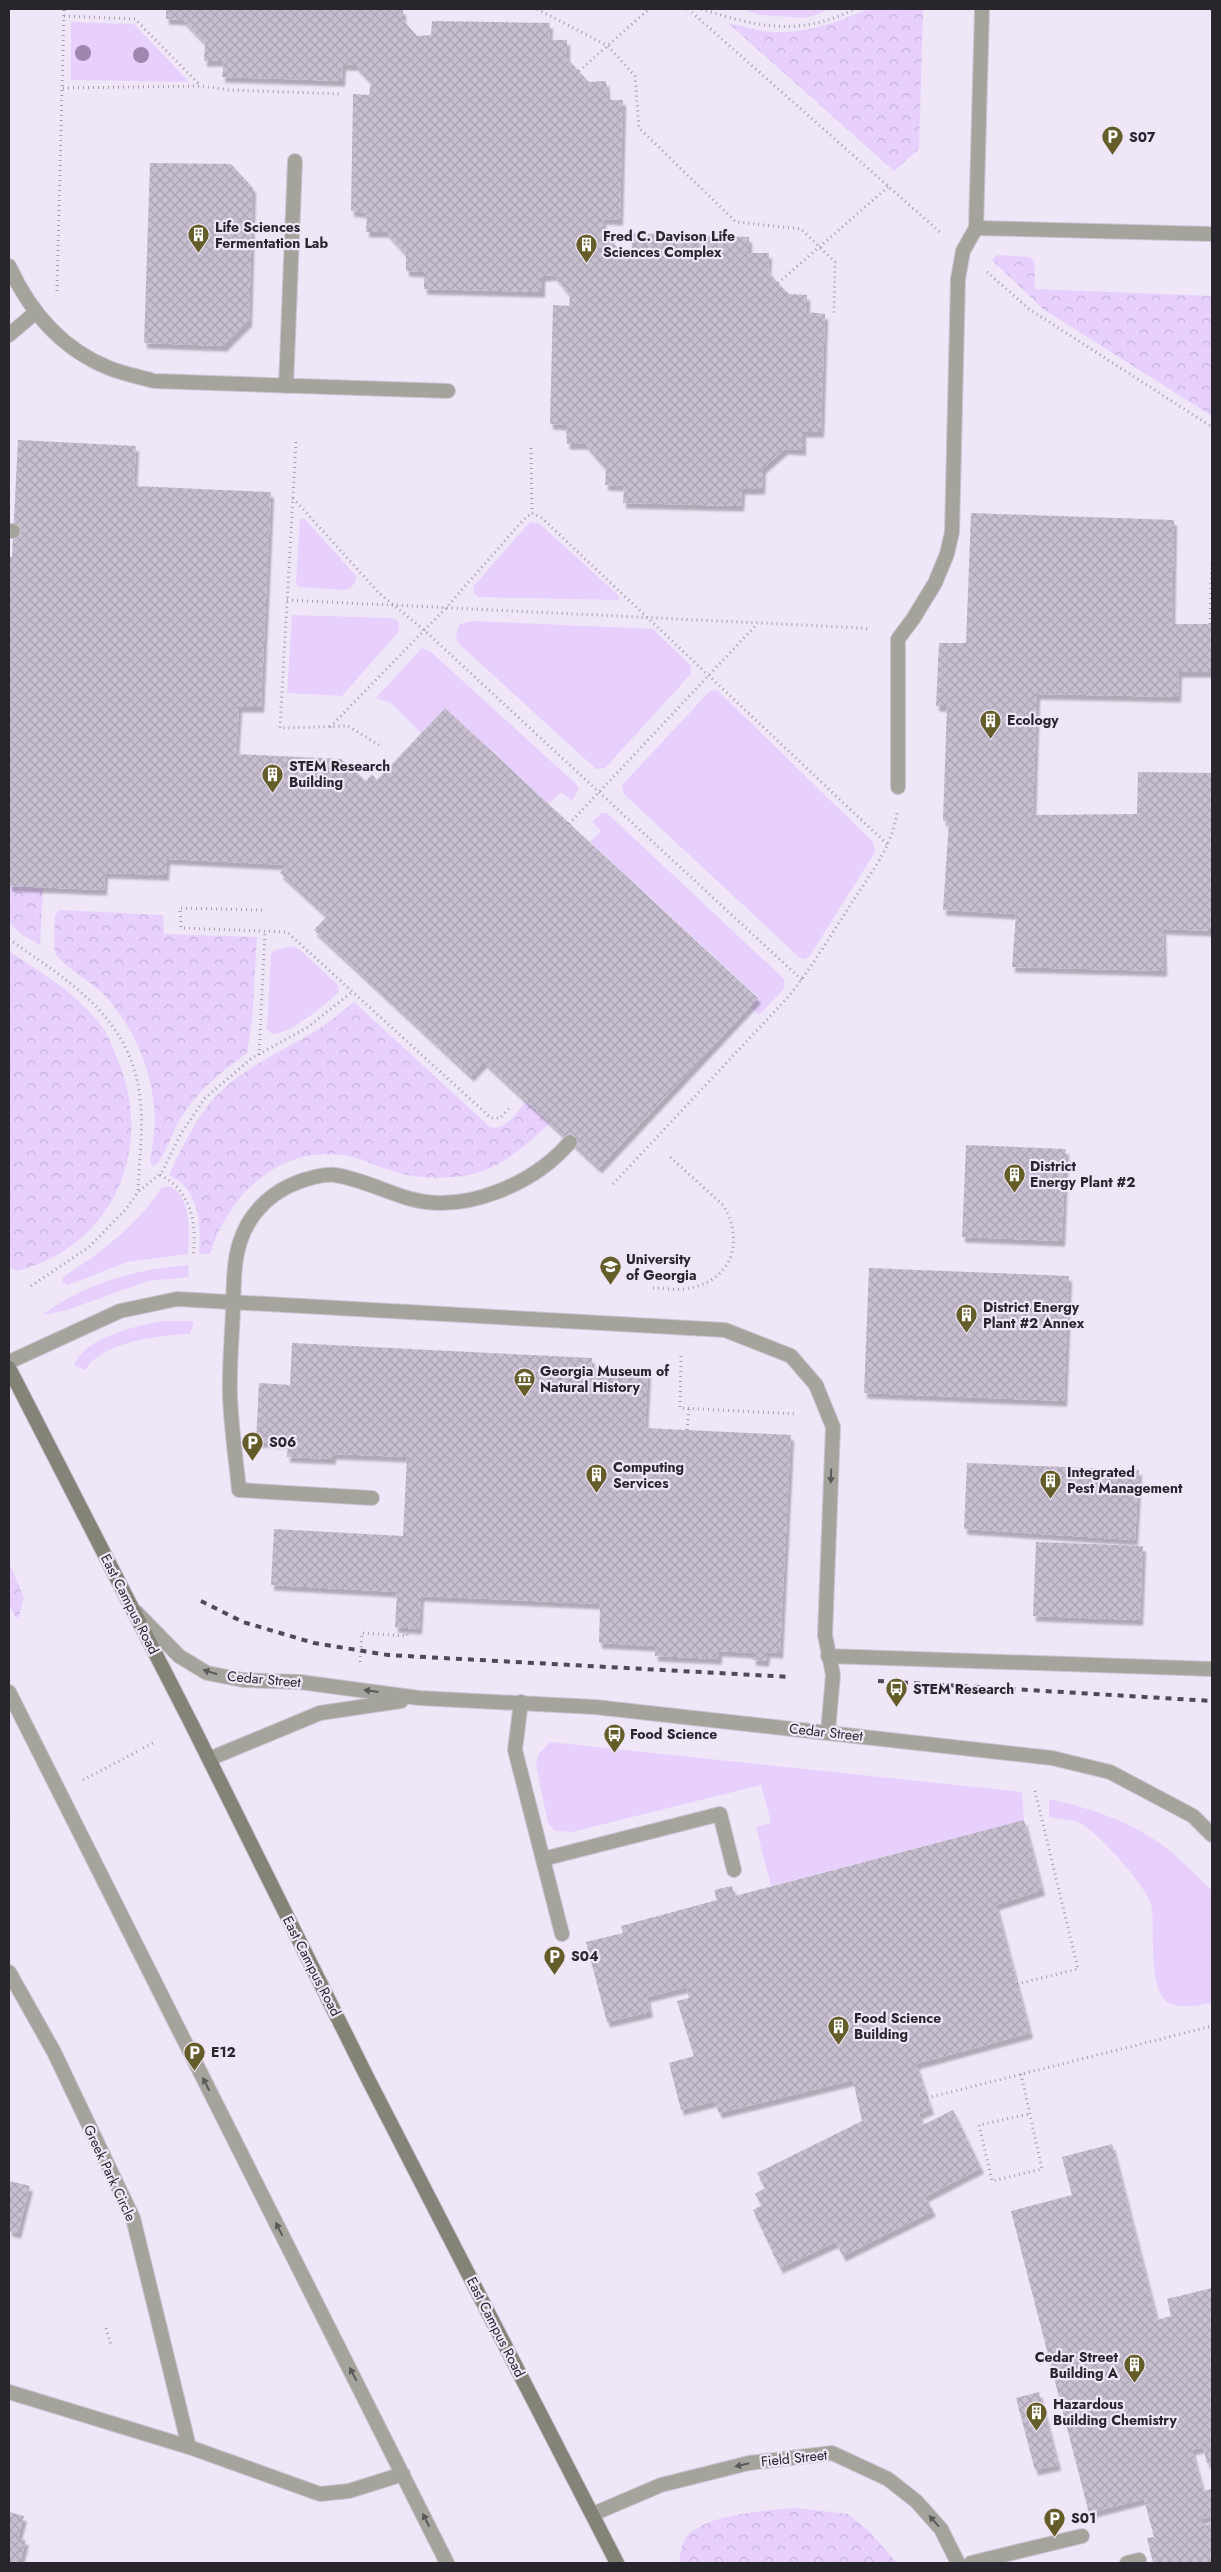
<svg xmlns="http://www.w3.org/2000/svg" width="1221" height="2572" viewBox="0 0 1221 2572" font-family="Jost,sans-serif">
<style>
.grass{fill:#e7d0fe}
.forest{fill:url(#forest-crowns)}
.building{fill:url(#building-cross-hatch);filter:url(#shadow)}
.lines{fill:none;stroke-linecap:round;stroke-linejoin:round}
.service-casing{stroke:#cbc3d2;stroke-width:16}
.minor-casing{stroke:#cbc3d2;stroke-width:16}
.secondary-casing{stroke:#cbc3d2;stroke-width:16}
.path{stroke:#a49eab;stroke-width:3;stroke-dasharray:1 4;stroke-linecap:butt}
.service{stroke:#a5a49c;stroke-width:14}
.minor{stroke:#a5a49c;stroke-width:14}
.secondary{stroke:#848377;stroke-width:14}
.rail{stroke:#4f4b54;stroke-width:4;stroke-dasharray:6 6;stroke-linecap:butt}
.tree{fill:#9d87af}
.oneway{fill:#5a5859}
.labels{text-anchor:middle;stroke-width:4.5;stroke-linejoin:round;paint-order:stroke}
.poi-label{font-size:14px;font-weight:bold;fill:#28252c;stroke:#efe6f7;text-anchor:start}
.street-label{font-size:14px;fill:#28252c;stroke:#efe6f7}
</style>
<defs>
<pattern id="forest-crowns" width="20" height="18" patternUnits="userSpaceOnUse" patternTransform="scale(1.25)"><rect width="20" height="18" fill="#e7d0fe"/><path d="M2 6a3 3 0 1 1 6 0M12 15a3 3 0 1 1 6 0" fill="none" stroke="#c6b2da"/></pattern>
<pattern id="building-cross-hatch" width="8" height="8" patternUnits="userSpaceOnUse" patternTransform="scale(1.25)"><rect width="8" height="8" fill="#c7bfd0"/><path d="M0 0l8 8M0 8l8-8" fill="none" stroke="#aba4b3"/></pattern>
<filter id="shadow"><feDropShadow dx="3" dy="5.5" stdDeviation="1" flood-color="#0004"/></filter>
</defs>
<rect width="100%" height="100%" fill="#efe6f7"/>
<path class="grass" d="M 742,9 L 830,9 L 807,18 L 759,15 Z
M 71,22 L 134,24 L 189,82 L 71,80 Z
M 300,519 L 305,519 L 356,576 C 356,584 353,586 346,590 L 299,587 L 296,584 Z
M 530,522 L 540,524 L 619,596 L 618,600 L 478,597 L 474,593 L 473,587 Z
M 292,615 L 392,618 L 398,621 L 399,631 L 342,696 L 287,693 Z
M 472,621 L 653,629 L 691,666 L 691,674 L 605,768 L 596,769 L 458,643 C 455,635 456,631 460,624 Z
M 422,648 L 431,652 L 576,784 L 579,789 L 572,801 L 561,792 L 549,804 L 445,708 L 421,733 L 391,703 L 376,698 Z
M 717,690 L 873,842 L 875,852 L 809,957 L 805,959 L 800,958 L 624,794 L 622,785 L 710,691 Z
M 602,813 L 607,813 L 784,979 L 784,989 L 759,1015 L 749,1006 L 758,997 L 590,842 L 601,831 L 592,822 Z
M 291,946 L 299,949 L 338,985 L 339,992 C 326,1004 289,1035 272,1034 L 267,1029 L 271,954 L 275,950 Z
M 170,1186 C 193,1200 189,1232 188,1254 L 127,1262 L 68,1285 L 62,1282 L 63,1277 C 98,1255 140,1223 161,1188 Z
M 188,1265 L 189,1277 L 148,1281 L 67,1310 L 42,1315 C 86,1283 135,1269 188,1265 Z
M 163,1321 L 194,1321 L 190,1334 C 160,1335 103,1341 85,1370 L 74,1365 C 85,1337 136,1326 163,1321 Z
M 550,1742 L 1022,1792 L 1024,1820 L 771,1886 L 756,1827 L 771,1823 L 761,1785 L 572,1832 L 555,1831 L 548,1823 L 536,1765 L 538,1755 Z
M 1049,1799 C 1090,1808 1130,1821 1165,1847 C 1182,1860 1197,1877 1212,1891 L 1212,2003 C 1200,2005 1183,2009 1171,2004 C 1146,1994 1156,1927 1151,1904 C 1147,1887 1098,1833 1082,1824 C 1074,1819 1058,1819 1049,1817 Z"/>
<path class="forest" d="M 868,9 L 923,9 L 919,149 L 894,171 L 728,23 C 742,26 759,32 774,32 C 806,34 838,22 868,9 Z
M 997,255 L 1030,257 L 1034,261 L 1035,289 L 1212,296 L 1212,416 L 1043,309 L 992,260 Z
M 9,886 L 43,887 L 40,945 L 21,934 L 9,922 Z
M 60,910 L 163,915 L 164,934 L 257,937 L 252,1022 L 247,1053 C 221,1072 196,1092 179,1121 C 171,1135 167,1152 156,1165 L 152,1166 L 150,1161 C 152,1148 155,1133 155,1119 C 154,1075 135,1027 103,994 C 89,980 69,970 56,955 L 54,946 L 55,915 Z
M 9,951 C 42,973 79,995 103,1028 C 109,1036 113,1049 117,1058 C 156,1148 113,1247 17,1271 L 9,1267 Z
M 354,1002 L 490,1127 C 505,1132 517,1112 526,1101 L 550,1123 C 521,1150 494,1175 453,1177 C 431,1179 409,1177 389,1170 C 373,1165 359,1157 342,1155 C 278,1146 227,1197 210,1254 L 199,1254 C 201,1224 200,1189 169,1175 C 180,1152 191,1128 206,1108 C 233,1072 277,1054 314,1032 C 328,1023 341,1012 354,1002 Z
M 9,1562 L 24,1598 L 18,1620 L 9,1606 Z
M 796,2508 L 848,2514 L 869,2531 L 897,2563 L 679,2563 C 680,2556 681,2547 684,2541 C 698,2514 769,2510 796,2508 Z"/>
<path class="building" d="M 166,9 L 403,9 L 403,20 L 417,36 L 431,35 L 432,21 L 550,23 L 549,40 L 567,40 L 567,58 L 589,82 L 606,81 L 608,100 L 623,100 L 620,220 L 603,219 L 604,231 L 619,250 L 632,251 L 631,233 L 749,237 L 749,253 L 769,253 L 768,271 L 778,283 L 789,294 L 807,295 L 807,312 L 825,314 L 821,432 L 803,432 L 803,450 L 785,449 L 763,468 L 762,489 L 742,489 L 741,506 L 623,503 L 624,486 L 605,485 L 606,468 L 585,444 L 567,444 L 566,425 L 550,424 L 553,305 L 569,306 L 570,295 L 554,275 L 542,276 L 542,292 L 424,289 L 424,272 L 406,271 L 406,254 L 386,232 L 366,232 L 367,213 L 351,211 L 353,94 L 369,95 L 371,82 L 355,65 L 343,65 L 342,81 L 222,77 L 224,61 L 204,61 L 205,43 L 183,20 L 166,19 Z
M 150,163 L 231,164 L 253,188 L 249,321 L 224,346 L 144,343 Z
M 18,440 L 136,446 L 134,486 L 271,492 L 261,707 L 239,707 L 236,754 L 341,759 L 366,781 L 372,774 L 377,780 L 445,708 L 758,998 L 599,1168 L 484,1062 L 471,1076 L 314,930 L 327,916 L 280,873 L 287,865 L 167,859 L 166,875 L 105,873 L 104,890 L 9,886 L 9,557 L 12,557 Z
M 971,513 L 1174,520 L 1172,624 L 1212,624 L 1212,672 L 1179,672 L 1178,697 L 1037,694 L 1033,815 L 1137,814 L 1138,772 L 1212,773 L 1212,931 L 1163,929 L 1164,971 L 1012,967 L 1016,914 L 943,910 L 949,821 L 943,821 L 947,706 L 936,706 L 939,643 L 966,643 Z
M 966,1145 L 1066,1149 L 1062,1241 L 962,1237 Z
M 869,1268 L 1069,1276 L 1064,1401 L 864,1393 Z
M 292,1343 L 592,1358 L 591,1369 L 648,1371 L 645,1428 L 791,1435 L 780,1653 L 767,1652 L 766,1661 L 753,1660 L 753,1653 L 719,1651 L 719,1659 L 655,1656 L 655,1646 L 599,1643 L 600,1604 L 421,1596 L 419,1629 L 395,1627 L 397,1592 L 271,1585 L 274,1529 L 403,1536 L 407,1457 L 333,1454 L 333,1459 L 287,1457 L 288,1443 L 256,1442 L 259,1383 L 290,1385 Z
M 967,1463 L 1139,1470 L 1135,1540 L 964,1529 Z
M 1036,1542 L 1143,1546 L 1140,1620 L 1033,1616 Z
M 1024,1820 L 1042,1890 L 996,1905 L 1030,2033 L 916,2064 L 931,2109 L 919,2114 L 923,2125 L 953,2110 L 981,2168 L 925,2197 L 933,2211 L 843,2256 L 836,2242 L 780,2268 L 753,2210 L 762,2205 L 755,2194 L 765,2188 L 757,2173 L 862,2121 L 853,2080 L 719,2113 L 715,2101 L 681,2110 L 669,2063 L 694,2056 L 677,2001 L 689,1998 L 687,1987 L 647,1997 L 650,2012 L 607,2022 L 586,1942 L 623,1933 L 621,1926 L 717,1900 L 714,1890 L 732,1886 L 735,1896 Z
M 1112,2144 L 1157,2320 L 1171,2316 L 1167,2299 L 1212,2288 L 1212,2462 L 1207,2463 L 1203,2447 L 1192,2450 L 1203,2491 L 1212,2489 L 1212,2516 L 1201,2519 L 1203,2526 L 1212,2523 L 1212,2563 L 1153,2563 L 1147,2538 L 1154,2537 L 1144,2499 L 1089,2513 L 1011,2211 L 1072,2195 L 1062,2157 Z
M 9,2181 L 30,2186 L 18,2233 L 9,2231 Z
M 1039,2392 L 1058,2465 L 1035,2470 L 1016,2398 Z
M 9,2512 L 24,2516 L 18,2538 L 26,2540 L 20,2563 L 9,2563 Z"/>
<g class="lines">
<defs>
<path id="service" d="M 982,9 L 976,228 L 1212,234
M 9,266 C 30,312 62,349 109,368 C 124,374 140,377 154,381 L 448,391
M 9,335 L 36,312
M 286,386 L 295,161
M 9,531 L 13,531
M 898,787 L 898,639 L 913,619 L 935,583 L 947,554 L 952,532 L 958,279 L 963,251 L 976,228
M 9,1362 L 120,1311 L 177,1299 L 725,1330 L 791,1356 L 816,1385 L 833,1427 L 825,1635 L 833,1675 L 828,1732
M 372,1498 L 239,1490 C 236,1459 231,1427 230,1396 C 229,1367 232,1338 233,1309 C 234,1287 233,1263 240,1242 C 248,1216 267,1196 291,1185 C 305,1179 321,1174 335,1175 C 361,1179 386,1192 411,1199 C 466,1214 535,1183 570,1142
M 828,1656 L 1212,1669
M 9,1692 L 447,2563
M 521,1702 L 515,1750 L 562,1934
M 543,1859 L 720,1814 L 734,1870
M 9,1972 L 54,2052 L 133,2218 L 189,2447
M 9,2392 L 189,2447 L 320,2494 L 349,2491 L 403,2474
M 971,2563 L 1082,2536
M 1127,2563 L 1139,2560"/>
<path id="minor" d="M 136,1612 L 179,1656 L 207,1673 L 243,1680 L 300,1682 L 419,1698 L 595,1707 L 1052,1758 L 1110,1772 L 1193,1816 L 1212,1835
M 209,1759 L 320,1713 L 401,1701
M 593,2514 L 661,2485 L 749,2463 L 832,2453 L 888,2479 L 916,2501 L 941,2529 L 958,2563"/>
<path id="secondary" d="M 9,1368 L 192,1725 L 368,2079 L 617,2563"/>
</defs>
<use href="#service" class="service-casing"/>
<use href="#minor" class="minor-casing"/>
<use href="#secondary" class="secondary-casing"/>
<path class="path" d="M 537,9 L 608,46 L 635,76 L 639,128 L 736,222 L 801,229 L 835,262 L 834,314
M 688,9 L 942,234
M 701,9 C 759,27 798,37 855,9
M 64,16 L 135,19 L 200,85
M 579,71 L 649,9
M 63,88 L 201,86 L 230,90 L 342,94
M 987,272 L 1029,309 L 1212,427
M 778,283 L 888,187
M 57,291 L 64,9
M 296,442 L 280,728 L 348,726 L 379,745
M 531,448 L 532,513
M 293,498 L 379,593 L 424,630 L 802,980
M 532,513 L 542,518 L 888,845
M 287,600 L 863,628 L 871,630
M 1210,624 L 1212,560
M 330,727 L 446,608 L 524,519 L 532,513
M 569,824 L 757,624
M 262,910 L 180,908 L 181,928 L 287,932 L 491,1118 L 500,1118 L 510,1107
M 9,939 C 69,982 130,1016 140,1097 C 144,1129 139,1160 138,1192
M 259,1055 L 265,931
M 160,1175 C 192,1191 197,1224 193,1257
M 613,1184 L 789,996 C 811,968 830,937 849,907 C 868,877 892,848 897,813
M 31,1286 L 89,1247 L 125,1210 L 138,1192 L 162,1172 L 180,1135 L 205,1098 L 252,1058 L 308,1027 L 352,992
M 653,1288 C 663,1288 674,1290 684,1289 C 731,1283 746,1243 723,1205 L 670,1157
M 681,1356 L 680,1408 L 797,1414
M 687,1430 L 689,1408
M 360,1662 L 362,1633 L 407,1636 L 407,1628
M 143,1748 L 155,1742
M 83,1780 L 140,1750
M 9,1818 L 13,1816
M 1017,1984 L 1078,1969 L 1034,1787
M 1021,2074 L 1042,2169 L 992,2181 L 979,2125 L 1029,2114
M 927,2098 L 1212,2026
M 106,2328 L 111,2345"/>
<use href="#service" class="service"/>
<use href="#minor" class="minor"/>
<use href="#secondary" class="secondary"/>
<path class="rail" d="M 201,1601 L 243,1622 L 314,1643 L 388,1655 L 791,1677
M 878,1681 L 1212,1701"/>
</g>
<g class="tree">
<circle cx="83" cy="53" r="8"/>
<circle cx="141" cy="55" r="8"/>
</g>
<defs><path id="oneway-solid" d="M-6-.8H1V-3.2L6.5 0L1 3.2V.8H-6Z" transform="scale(1.25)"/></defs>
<g class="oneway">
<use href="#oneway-solid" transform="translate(831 1476) rotate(92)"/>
<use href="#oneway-solid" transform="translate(210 1672) rotate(-162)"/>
<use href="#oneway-solid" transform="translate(371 1691) rotate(-172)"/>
<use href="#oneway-solid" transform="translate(206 2084) rotate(-117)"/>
<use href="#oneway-solid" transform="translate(279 2229) rotate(-117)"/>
<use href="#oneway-solid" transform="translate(353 2374) rotate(-117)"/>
<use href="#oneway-solid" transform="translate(742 2465) rotate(167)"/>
<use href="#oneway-solid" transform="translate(426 2520) rotate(-116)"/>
<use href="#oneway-solid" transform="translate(934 2521) rotate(-132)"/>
</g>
<defs>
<symbol id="parking-pin" viewBox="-11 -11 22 30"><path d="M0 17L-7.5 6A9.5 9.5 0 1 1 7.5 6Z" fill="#655d29" stroke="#efe6f7"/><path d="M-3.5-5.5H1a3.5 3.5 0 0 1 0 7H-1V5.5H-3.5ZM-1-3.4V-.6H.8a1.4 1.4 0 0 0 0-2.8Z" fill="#fff"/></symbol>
<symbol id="building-pin" viewBox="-11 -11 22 30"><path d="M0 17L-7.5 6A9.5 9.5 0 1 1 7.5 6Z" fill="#655d29" stroke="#efe6f7"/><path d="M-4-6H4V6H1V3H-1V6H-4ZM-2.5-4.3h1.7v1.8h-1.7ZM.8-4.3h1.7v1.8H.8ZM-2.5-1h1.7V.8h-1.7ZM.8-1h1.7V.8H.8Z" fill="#fff"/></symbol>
<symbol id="university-pin" viewBox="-11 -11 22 30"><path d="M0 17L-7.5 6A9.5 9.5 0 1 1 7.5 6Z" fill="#655d29" stroke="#efe6f7"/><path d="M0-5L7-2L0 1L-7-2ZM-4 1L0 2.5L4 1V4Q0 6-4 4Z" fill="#fff"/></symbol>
<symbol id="museum-pin" viewBox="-11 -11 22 30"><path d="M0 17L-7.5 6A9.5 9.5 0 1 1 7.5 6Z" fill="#655d29" stroke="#efe6f7"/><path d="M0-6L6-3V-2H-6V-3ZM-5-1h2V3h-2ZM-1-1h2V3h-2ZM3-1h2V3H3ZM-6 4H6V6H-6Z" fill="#fff"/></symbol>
<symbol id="bus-pin" viewBox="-11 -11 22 30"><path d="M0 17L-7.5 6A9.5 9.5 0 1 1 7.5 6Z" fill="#655d29" stroke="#efe6f7"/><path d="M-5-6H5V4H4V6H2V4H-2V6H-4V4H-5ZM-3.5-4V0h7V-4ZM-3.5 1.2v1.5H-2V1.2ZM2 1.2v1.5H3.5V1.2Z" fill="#fff"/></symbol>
</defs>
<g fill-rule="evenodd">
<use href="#parking-pin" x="1100" y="124" width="25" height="34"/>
<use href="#building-pin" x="186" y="222" width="25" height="34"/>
<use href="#building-pin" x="574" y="232" width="25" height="34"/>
<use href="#building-pin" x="978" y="708" width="25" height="34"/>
<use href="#building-pin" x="260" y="762" width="25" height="34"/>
<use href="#building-pin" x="1002" y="1162" width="25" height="34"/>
<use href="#university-pin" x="598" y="1254" width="25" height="34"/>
<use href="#building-pin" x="954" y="1302" width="25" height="34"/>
<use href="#museum-pin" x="512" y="1366" width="25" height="34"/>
<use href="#parking-pin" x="240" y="1430" width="25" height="34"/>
<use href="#building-pin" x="584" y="1462" width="25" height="34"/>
<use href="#building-pin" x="1038" y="1468" width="25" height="34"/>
<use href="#bus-pin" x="884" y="1676" width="25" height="34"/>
<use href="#bus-pin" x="602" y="1722" width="25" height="34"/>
<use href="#parking-pin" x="542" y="1944" width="25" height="34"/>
<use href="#building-pin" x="826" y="2014" width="25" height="34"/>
<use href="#parking-pin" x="182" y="2040" width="25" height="34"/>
<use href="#building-pin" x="1122" y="2352" width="25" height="34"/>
<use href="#building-pin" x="1024" y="2400" width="25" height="34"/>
<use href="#parking-pin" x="1042" y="2506" width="25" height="34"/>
</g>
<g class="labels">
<g class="poi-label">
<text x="1129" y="142">S07</text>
<text x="215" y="232">Life Sciences<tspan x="215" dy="16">Fermentation Lab</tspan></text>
<text x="603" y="241">Fred C. Davison Life<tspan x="603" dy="16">Sciences Complex</tspan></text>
<text x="1007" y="725">Ecology</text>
<text x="289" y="771">STEM Research<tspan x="289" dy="16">Building</tspan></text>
<text x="1030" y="1171">District<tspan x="1030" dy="16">Energy Plant #2</tspan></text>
<text x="626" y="1264">University<tspan x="626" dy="16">of Georgia</tspan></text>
<text x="983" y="1312">District Energy<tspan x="983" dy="16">Plant #2 Annex</tspan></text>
<text x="540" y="1376">Georgia Museum of<tspan x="540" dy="16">Natural History</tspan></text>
<text x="269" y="1447">S06</text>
<text x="613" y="1472">Computing<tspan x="613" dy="16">Services</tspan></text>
<text x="1067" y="1477">Integrated<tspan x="1067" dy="16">Pest Management</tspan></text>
<text x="913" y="1694">STEM Research</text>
<text x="630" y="1739">Food Science</text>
<text x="571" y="1961">S04</text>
<text x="854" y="2023">Food Science<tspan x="854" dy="16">Building</tspan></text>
<text x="211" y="2057">E12</text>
<text x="1118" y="2362" text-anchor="end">Cedar Street<tspan x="1118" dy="16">Building A</tspan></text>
<text x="1053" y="2409">Hazardous<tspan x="1053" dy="16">Building Chemistry</tspan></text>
<text x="1071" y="2523">S01</text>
</g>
<g class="street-label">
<text transform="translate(130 1604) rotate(63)" y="5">East Campus Road</text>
<text transform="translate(264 1679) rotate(5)" y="5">Cedar Street</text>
<text transform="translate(826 1732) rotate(6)" y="5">Cedar Street</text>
<text transform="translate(312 1966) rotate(63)" y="5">East Campus Road</text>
<text transform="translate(110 2173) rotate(65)" y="5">Greek Park Circle</text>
<text transform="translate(496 2327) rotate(63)" y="5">East Campus Road</text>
<text transform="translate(794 2458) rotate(-6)" y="5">Field Street</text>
</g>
</g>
<rect width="1221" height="2572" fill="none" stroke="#28252c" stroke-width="20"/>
</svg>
